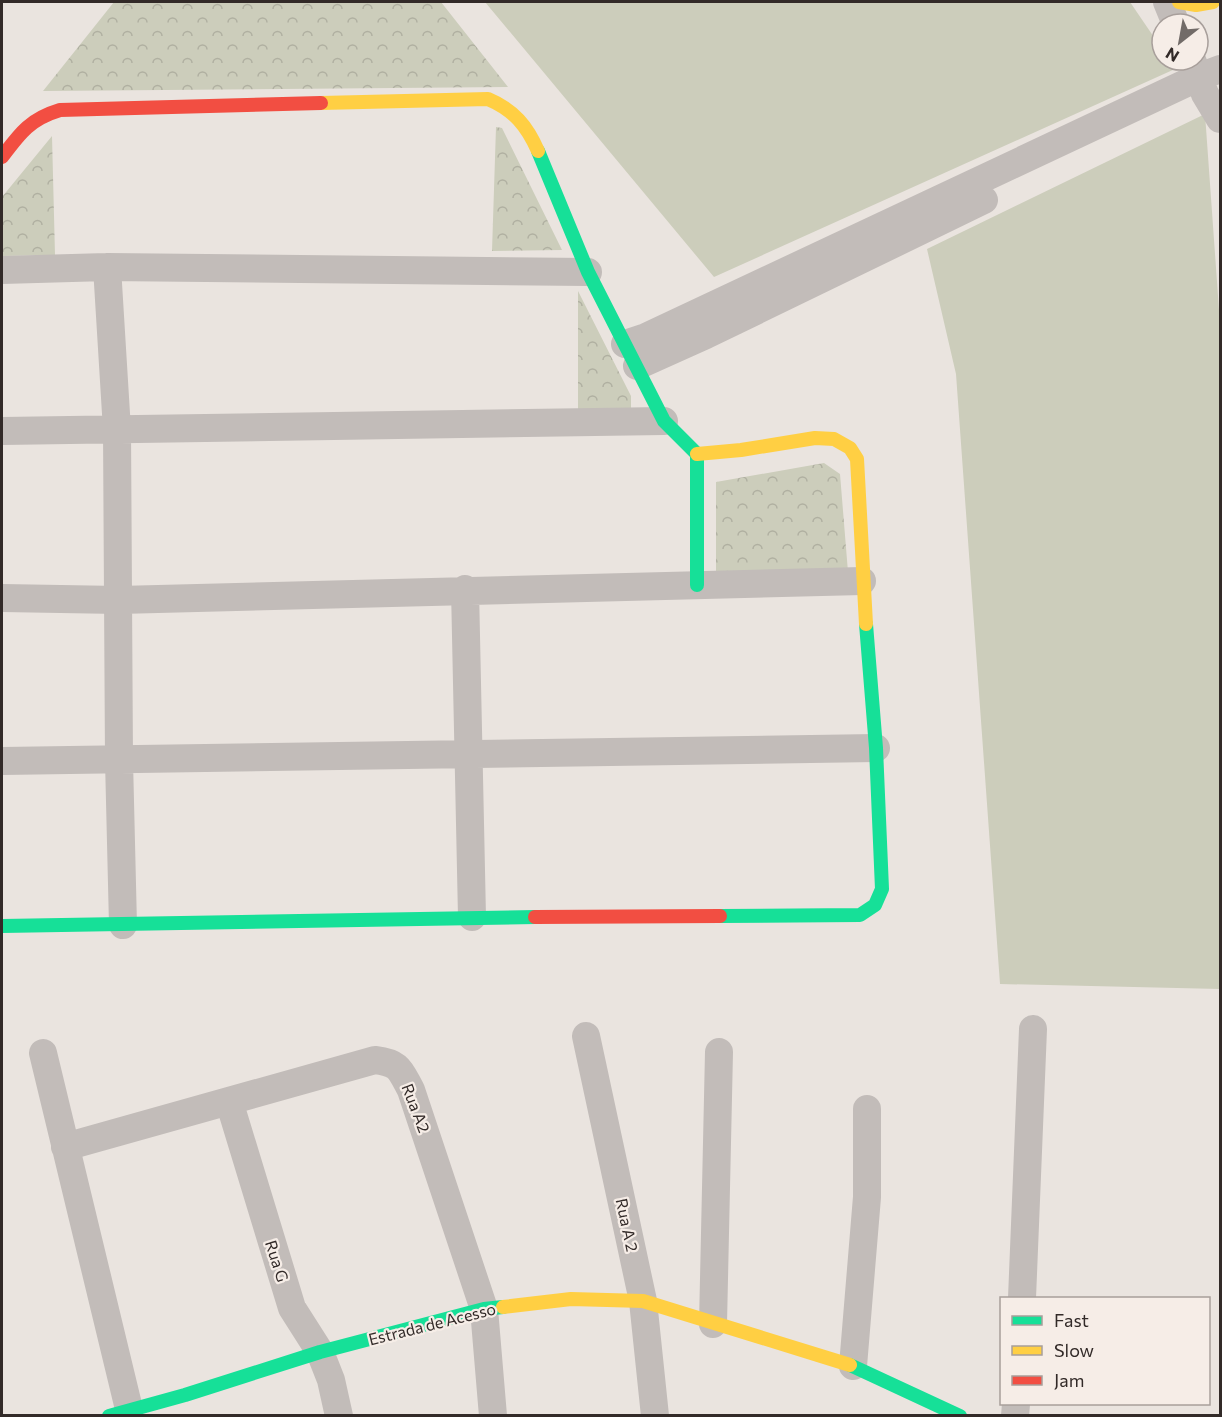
<svg xmlns="http://www.w3.org/2000/svg" width="1222" height="1417" viewBox="0 0 1222 1417" font-family="Commissioner,sans-serif">
<style>
.grass{fill:#cccdbb}
.forest{fill:url(#forest-crowns)}
.lines{fill:none;stroke-linecap:round;stroke-linejoin:round}
.street{stroke:#c2bcb9;stroke-width:28}
.fast{stroke:#16e098;stroke-width:14}
.slow{stroke:#ffcf43;stroke-width:14}
.jam{stroke:#f24e42;stroke-width:14}
.labels{text-anchor:middle;stroke-width:4.5;stroke-linejoin:round;paint-order:stroke}
.street-label{font-size:16px;fill:#322a28;stroke:#f6ede7}
</style>
<defs>
<pattern id="forest-crowns" width="20" height="18" patternUnits="userSpaceOnUse" patternTransform="scale(1.5)"><rect width="20" height="18" fill="#cccdbb"/><path d="M2 6a3 3 0 1 1 6 0M12 15a3 3 0 1 1 6 0" fill="none" stroke="#b0b0a1"/></pattern>
</defs>
<rect width="100%" height="100%" fill="#eae4df"/>
<path class="grass" d="M 485,2 L 1130,2 L 1162,49 L 1162,60 L 1170,60 L 1175,69 L 714,277 Z
M 1205,114 L 1220,324 L 1220,989 L 1000,984 L 956,374 L 927,249 Z"/>
<path class="forest" d="M 114,2 L 441,2 L 508,87 L 43,91 Z
M 496,127 L 502,128 L 562,250 L 492,251 Z
M 52,136 L 55,255 L 2,256 L 2,197 Z
M 578,291 L 631,396 L 631,408 L 578,415 Z
M 824,463 L 840,474 L 848,572 L 716,574 L 716,482 Z"/>
<g class="lines">
<path class="street" d="M 1167,2 L 1176,24
M 1192,60 L 1205,94 L 1220,119
M 107,267 L 117,430 L 119,760 L 123,925
M 2,270 L 107,267 L 588,272
M 625,344 L 646,337 L 1199,77 L 1220,69
M 637,366 L 706,335 L 984,200
M 2,431 L 664,421
M 465,589 L 472,917
M 2,598 L 119,600 L 862,581
M 2,761 L 876,748
M 586,1036 L 643,1301 L 655,1416
M 43,1053 L 129,1409
M 229,1101 L 292,1308 L 320,1352 L 331,1380 L 339,1416
M 65,1147 L 375,1060 C 400,1063 400,1070 411,1090 L 484,1309 L 493,1416
M 1022,1298 L 1033,1029
M 713,1324 L 719,1052
M 853,1366 L 867,1197 L 867,1109
M 1015,1416 L 1016,1404"/>
<path class="fast" d="M 538,151 L 588,272 L 664,421 L 697,454 L 697,585
M 720,916 L 860,915 L 875,905 L 882,889 L 876,748 L 866,624
M 2,926 L 535,917
M 850,1365 L 960,1416
M 109,1416 L 185,1395 L 320,1352 L 484,1309 L 503,1307"/>
<path class="slow" d="M 1179,2 L 1196,5 L 1213,2
M 321,103 L 488,99 C 514,110 527,126 538,151
M 697,454 L 741,450 L 815,438 L 834,439 L 850,448 L 857,459 L 866,624
M 503,1307 L 571,1299 L 643,1301 L 850,1365"/>
<path class="jam" d="M 2,157 C 20,133 30,119 60,110 L 321,103
M 535,917 L 720,916"/>
</g>
<g class="labels">
<g class="street-label">
<text transform="translate(416 1108) rotate(69)" y="6">Rua A2</text>
<text transform="translate(627 1225) rotate(78)" y="6">Rua A 2</text>
<text transform="translate(277 1261) rotate(72)" y="6">Rua G</text>
<text transform="translate(432 1324) rotate(-14)" y="6">Estrada de Acesso</text>
</g>
</g>
<rect width="1222" height="1417" fill="none" stroke="#322a28" stroke-width="6"/>
<rect x="1000" y="1297" width="210" height="108" fill="#f6ede7" stroke="#a89f9b" stroke-width="1.5"/>
<rect x="1012" y="1316" width="30" height="9" fill="#16e098" stroke="#a89f9b" stroke-width="1.5"/>
<text x="1054" y="1327" font-size="18" fill="#322a28">Fast</text>
<rect x="1012" y="1346" width="30" height="9" fill="#ffcf43" stroke="#a89f9b" stroke-width="1.5"/>
<text x="1054" y="1357" font-size="18" fill="#322a28">Slow</text>
<rect x="1012" y="1376" width="30" height="9" fill="#f24e42" stroke="#a89f9b" stroke-width="1.5"/>
<text x="1054" y="1387" font-size="18" fill="#322a28">Jam</text>
<g transform="translate(1180 42) rotate(211)"><circle r="28" fill="#f6ede7" stroke="#a89f9b" stroke-width="1.5"/>
<path d="M0-4.5L10 22L0 15L-10 22Z" fill="#726b68"/>
<text y="-9" font-size="16" font-weight="bold" text-anchor="middle" fill="#322a28">N</text>
</g>
</svg>
